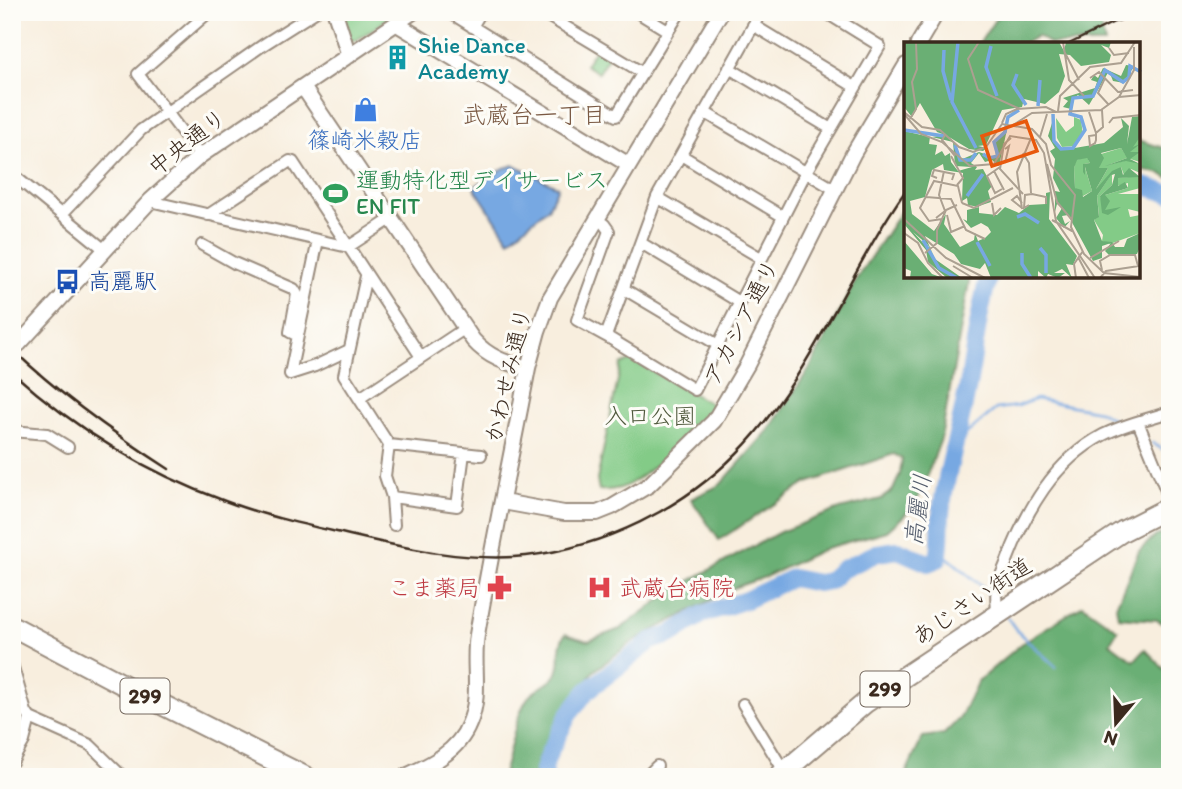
<svg xmlns="http://www.w3.org/2000/svg" width="1182" height="789" viewBox="0 0 1182 789" font-family="Itim,'Klee One',sans-serif">
<style>
.green{fill:#83cb87;stroke:#5f7a52;stroke-width:2}
.forest{fill:#6aaf74;stroke:#526c49;stroke-width:2}
.water{fill:#77a8e2;stroke:#596980;stroke-width:2}
.lines{fill:none;stroke-linecap:round;stroke-linejoin:round}
.stream{stroke:#77a8e2;stroke-width:2.5}
.river{stroke:#77a8e2;stroke-width:18}
.minor-casing{stroke:#9a8c7e;stroke-width:14}
.tertiary-casing{stroke:#9a8c7e;stroke-width:18}
.trunk-casing{stroke:#9a8c7e;stroke-width:23}
.minor{stroke:#fff;stroke-width:10}
.tertiary{stroke:#fff;stroke-width:14}
.trunk{stroke:#fff;stroke-width:19}
.rail{stroke:#3b2a1e;stroke-width:2.5}
.labels{text-anchor:middle;stroke-width:6;stroke-linejoin:round;paint-order:stroke}
.shield{fill:#fdfcf7;stroke:#75695f;stroke-width:2}
.shield-label{font-size:21px;font-weight:bold;fill:#3b2a1e}
.culture-label{font-size:23px;fill:#0d838f;stroke:#fdfcf7;text-anchor:start}
.shop-label{font-size:23px;fill:#366cbe;stroke:#fdfcf7}
.street-label{font-size:23px;fill:#3b2a1e;stroke:#fdfcf7}
.leisure-label{font-size:23px;fill:#27864d;stroke:#fdfcf7;text-anchor:start}
.transit-label{font-size:23px;fill:#164399;stroke:#fdfcf7;text-anchor:start}
.park-label{font-size:23px;fill:#515a3e;stroke:#fdfcf7}
.health-label{font-size:23px;fill:#be3a42;stroke:#fdfcf7;text-anchor:end}
.neighbourhood-label{font-size:24px;fill:#7a5943;stroke:#fdfcf7}
.water-label{font-size:24px;font-style:italic;fill:#535c6c;stroke:#fdfcf7}
.inset-river{fill:none;stroke:#77a8e2;stroke-width:3.5}
.inset-road{fill:none;stroke:#aca091;stroke-width:2}
.view{fill:#e8590c;fill-opacity:0.15;stroke:#e8590c;stroke-width:3.5}
.inset-edge{fill:none;stroke:#3b2a1e;stroke-width:3.5}
</style>
<rect width="100%" height="100%" fill="#fdfcf7"/>
<filter id="ink" filterUnits="userSpaceOnUse"><feTurbulence type="fractalNoise" baseFrequency=".0143" numOctaves="2"/><feDisplacementMap in="SourceGraphic" scale="14" xChannelSelector="R" yChannelSelector="G"/><feConvolveMatrix kernelMatrix="1 2 1 2 8 2 1 2 1" color-interpolation-filters="sRGB"/></filter>
<filter id="wash" filterUnits="userSpaceOnUse"><feTurbulence type="fractalNoise" baseFrequency=".00686" numOctaves="4" result="noise"/><feDisplacementMap in="SourceGraphic" scale="28" xChannelSelector="R" yChannelSelector="G"/><feGaussianBlur stdDeviation="1.57" result="paint"/><feColorMatrix in="noise" values="0 0 0 0 0 0 0 0 0 0 0 0 0 0 0 0 0 1.4 0 .05"/><feComposite in="paint" operator="in"/></filter>
<g filter="url(#wash)">
<rect width="100%" height="100%" fill="#f8eede"/>
<path class="green" d="M 341,12 L 399,12 L 355,41 L 351,40 Z
M 595,49 L 608,57 L 598,73 L 585,65 Z
M 632,360 L 713,405 C 696,428 659,465 636,480 C 625,488 613,491 599,490 L 597,480 L 621,365 Z"/>
<path class="forest" d="M 1000,12 L 1106,12 L 1101,26 L 1105,44 L 1050,44 L 1037,36 L 1023,44 L 979,44 Z
M 1138,140 L 1170,150 L 1170,179 L 1162,174 L 1138,169 Z
M 905,205 L 906,276 L 970,277 L 941,439 L 915,506 L 887,531 L 826,548 L 765,577 L 736,587 L 635,640 L 593,672 L 580,695 L 557,721 L 538,759 L 534,777 L 502,777 C 511,752 513,722 527,699 C 533,689 550,685 556,675 C 564,660 555,650 565,634 L 588,641 L 620,629 L 676,588 L 780,532 L 840,509 L 881,499 L 893,490 L 900,474 L 902,459 L 894,454 L 807,483 L 719,540 L 691,499 L 720,485 L 769,430 L 811,366 L 857,278 Z
M 1168,531 L 1170,534 L 1170,629 L 1157,620 L 1118,617 L 1116,606 L 1139,551 L 1154,537 Z
M 1083,605 L 1118,630 L 1110,643 L 1134,661 L 1145,649 L 1170,675 L 1170,777 L 904,777 L 923,737 L 944,734 L 960,718 L 978,681 L 1025,641 Z"/>
<path class="water" d="M 515,165 L 558,187 L 548,208 L 509,240 L 474,187 L 504,168 Z"/>
<g class="lines">
<path class="stream" d="M 1128,429 L 1140,436
M 1152,443 L 1170,454
M 954,444 L 996,409 L 1018,406 L 1036,399 L 1099,411 L 1119,423
M 940,551 L 983,587 L 992,598
M 1007,617 L 1017,631 L 1056,667"/>
<path class="river" d="M 1138,184 L 1170,194
M 545,777 L 543,770 L 549,753 L 569,714 L 587,691 L 651,641 L 670,635 L 703,614 L 746,600 L 792,578 L 818,583 L 829,581 L 841,570 L 877,553 L 898,550 L 928,563 L 938,559 C 942,541 939,523 942,505 C 947,471 957,438 964,405 C 974,362 976,318 989,276"/>
</g>
</g>
<g filter="url(#ink)">
<g class="lines">
<defs>
<path id="minor" d="M 449,12 L 616,116 L 680,12
M 541,12 L 643,73
M 637,12 L 668,31
M 761,12 L 657,197 L 606,336 L 695,390 L 806,172 L 880,46 L 825,12
M 753,25 L 855,87
M 472,27 L 481,12
M 729,68 L 831,129
M 704,112 L 834,189
M 681,155 L 782,216
M 200,156 L 138,74 L 209,12
M 12,174 L 105,250
M 657,197 L 761,258
M 150,201 L 348,247 L 391,219
M 62,214 L 141,130 L 263,45 L 315,12
M 208,215 L 290,161 L 293,162 L 421,357
M 597,220 L 604,224 L 609,231 L 577,320 L 606,336
M 641,243 L 739,302
M 202,245 L 234,263 L 294,289 L 297,294 L 290,332 L 298,336
M 366,276 L 344,375 L 389,445 L 385,476 L 392,497 L 394,525
M 624,289 L 718,345
M 290,374 L 318,240
M 290,374 L 315,366 L 349,350
M 360,398 L 464,329
M 1138,422 L 1170,500
M 12,431 L 47,434 L 68,447
M 389,445 L 481,455
M 392,497 L 457,506 L 464,453
M 997,614 C 997,605 995,595 997,587 C 999,578 1004,569 1007,561 C 1026,511 1054,461 1103,435 C 1124,424 1148,419 1170,412
M 12,664 L 26,712 L 30,718 L 90,745 L 123,777
M 743,704 L 784,771
M 12,762 L 24,741 L 30,718
M 646,777 L 657,766"/>
<path id="tertiary" d="M 335,12 L 349,56
M 397,24 L 629,165
M 918,44 L 937,12
M 303,87 L 473,340 C 489,358 506,363 528,368
M 19,344 L 150,201 L 200,156 L 413,12
M 503,502 L 564,513 L 597,513 L 612,507 L 649,485 L 714,421 L 747,365 L 853,154 L 906,65
M 404,777 C 430,765 458,752 469,724 C 482,695 472,665 477,635 C 492,546 511,457 528,368 L 538,331 L 550,298 L 721,12"/>
<path id="trunk" d="M 12,626 L 139,693 L 306,777
M 778,777 L 865,703 L 1123,531 L 1170,507"/>
</defs>
<use href="#minor" class="minor-casing"/>
<use href="#tertiary" class="tertiary-casing"/>
<use href="#trunk" class="trunk-casing"/>
<use href="#minor" class="minor"/>
<use href="#tertiary" class="tertiary"/>
<use href="#trunk" class="trunk"/>
<path class="rail" d="M 1069,44 L 1114,22 L 1147,12
M 12,349 C 60,395 113,433 169,469
M 12,372 C 75,429 145,472 225,501 C 267,517 311,526 354,536 C 409,549 469,562 526,556 C 604,547 682,509 737,453 C 811,378 846,275 906,190"/>
</g>
</g>
<defs>
<symbol id="building-bare" viewBox="-9 -9 18 18"><path d="M-4-6H4V6H1V3H-1V6H-4ZM-2.5-4.3h1.7v1.8h-1.7ZM.8-4.3h1.7v1.8H.8ZM-2.5-1h1.7V.8h-1.7ZM.8-1h1.7V.8H.8Z" fill="#0f9aa8" stroke="#fdfcf7" stroke-width="2.5" paint-order="stroke"/></symbol>
<symbol id="shop-bare" viewBox="-9 -9 18 18"><path d="M-5-2.5h2.3a2.7 3.5 0 0 1 5.4 0H5L5.5 6h-11ZM-1.5-2.5h3a1.5 2.3 0 0 0-3 0Z" fill="#3f7fe0" stroke="#fdfcf7" stroke-width="2.5" paint-order="stroke"/></symbol>
<symbol id="stadium-bare" viewBox="-9 -9 18 18"><path d="M0-5a6.5 5 0 1 0 0 10a6.5 5 0 1 0 0-10ZM-3.5-1.8h7v3.6h-7Z" fill="#2e9e5b" stroke="#fdfcf7" stroke-width="2.5" paint-order="stroke"/></symbol>
<symbol id="bus-bare" viewBox="-9 -9 18 18"><path d="M-5-6H5V4H4V6H2V4H-2V6H-4V4H-5ZM-3.5-4V0h7V-4ZM-3.5 1.2v1.5H-2V1.2ZM2 1.2v1.5H3.5V1.2Z" fill="#1a4fb4" stroke="#fdfcf7" stroke-width="2.5" paint-order="stroke"/></symbol>
<symbol id="pharmacy-bare" viewBox="-9 -9 18 18"><path d="M-2-6h4v4h4v4h-4v4h-4v-4h-4v-4h4Z" fill="#e0444e" stroke="#fdfcf7" stroke-width="2.5" paint-order="stroke"/></symbol>
<symbol id="hospital-bare" viewBox="-9 -9 18 18"><path d="M-5-5h3v3.5h4V-5h3V5h-3V1.5h-4V5h-3Z" fill="#e0444e" stroke="#fdfcf7" stroke-width="2.5" paint-order="stroke"/></symbol>
</defs>
<g fill-rule="evenodd">
<use href="#building-bare" x="380" y="40" width="35" height="35"/>
<use href="#shop-bare" x="348" y="92" width="35" height="35"/>
<use href="#stadium-bare" x="318" y="176" width="35" height="35"/>
<use href="#bus-bare" x="50" y="264" width="35" height="35"/>
<use href="#pharmacy-bare" x="482" y="570" width="35" height="35"/>
<use href="#hospital-bare" x="582" y="570" width="35" height="35"/>
</g>
<g class="labels">
<g class="shield">
<rect x="860.5" y="671.5" width="49" height="35" rx="5"/>
<rect x="120.5" y="678.5" width="49" height="35" rx="5"/>
</g>
<g class="shield-label">
<text x="885" y="696">299</text>
<text x="145" y="703">299</text>
</g>
<g class="culture-label">
<text x="418" y="53">Shie Dance<tspan x="418" dy="26">Academy</tspan></text>
</g>
<g class="shop-label">
<text x="365" y="148">篠崎米穀店</text>
</g>
<g class="street-label">
<text transform="translate(187 142) rotate(-38)" y="8">中央通り</text>
<text transform="translate(741 322) rotate(-63)" y="8">アカシア通り</text>
<text transform="translate(508 375) rotate(-77)" y="8">かわせみ通り</text>
<text transform="translate(972 601) rotate(-34)" y="8">あじさい街道</text>
</g>
<g class="leisure-label">
<text x="356" y="188">運動特化型デイサービス<tspan x="356" dy="26">EN FIT</tspan></text>
</g>
<g class="transit-label">
<text x="88" y="289">高麗駅</text>
</g>
<g class="park-label">
<text x="650" y="424">入口公園</text>
</g>
<g class="health-label">
<text x="480" y="596">こま薬局</text>
<text x="619" y="596" text-anchor="start">武蔵台病院</text>
</g>
<g class="neighbourhood-label">
<text x="534" y="123">武蔵台一丁目</text>
</g>
<g class="water-label">
<text transform="translate(918 510) rotate(-82)" y="8">高麗川</text>
</g>
</g>
<g transform="translate(904 42)">
<rect width="236" height="236" fill="#f8eede"/>
<path d="M 170,75 L 177,78 L 179,93 L 170,104 L 158,105 L 153,96 L 152,76 L 162,90 L 170,84 ZM 236,95 L 236,120 L 223,116 L 204,123 L 224,118 L 236,122 L 236,131 L 227,127 L 220,133 L 217,125 L 192,147 L 204,126 L 195,126 L 197,112 L 217,106 L 221,112 ZM 183,115 L 186,121 L 180,122 L 188,149 L 179,154 L 171,146 L 170,126 L 172,118 ZM 208,131 L 208,143 L 196,154 L 200,166 L 201,153 L 224,146 L 224,141 L 213,144 L 214,136 L 236,134 L 236,146 L 214,152 L 236,152 L 236,170 L 224,167 L 226,175 L 236,173 L 236,191 L 206,202 L 198,199 L 199,193 L 190,178 L 195,174 L 193,154 Z" fill="#83cb87"/>
<path d="M 0,0 L 155,0 L 160,9 L 162,0 L 207,0 L 205,6 L 197,3 L 207,13 L 205,20 L 177,24 L 166,13 L 155,12 L 161,34 L 155,50 L 141,62 L 120,57 L 118,65 L 98,68 L 82,103 L 74,104 L 83,106 L 79,109 L 65,107 L 45,95 L 50,100 L 56,118 L 75,110 L 92,116 L 91,101 L 104,83 L 95,124 L 88,118 L 81,120 L 75,111 L 67,121 L 73,125 L 71,128 L 79,127 L 88,144 L 84,149 L 87,160 L 75,164 L 75,171 L 93,173 L 101,165 L 115,171 L 125,163 L 142,162 L 142,151 L 146,150 L 145,177 L 173,214 L 169,223 L 162,222 L 168,236 L 158,227 L 150,231 L 161,231 L 154,236 L 144,232 L 142,236 L 134,229 L 134,236 L 87,236 L 81,221 L 76,227 L 57,222 L 50,212 L 21,194 L 31,217 L 58,236 L 54,236 L 35,225 L 24,203 L 9,190 L 22,204 L 34,226 L 51,236 L 43,236 L 24,220 L 22,208 L 0,182 L 0,89 L 26,95 L 25,102 L 33,103 L 31,113 L 38,109 L 41,114 L 46,111 L 47,120 L 54,129 L 68,125 L 51,124 L 49,100 L 28,95 L 41,93 L 33,90 L 16,61 L 8,75 L 0,65 ZM 39,122 L 40,128 L 59,131 L 58,159 L 63,156 L 64,163 L 75,165 L 63,168 L 63,179 L 59,177 L 67,186 L 77,181 L 84,185 L 87,190 L 81,196 L 74,199 L 71,191 L 70,198 L 56,205 L 40,182 L 42,172 L 30,189 L 8,172 L 6,159 L 21,155 L 28,128 ZM 222,23 L 230,24 L 220,41 L 209,39 L 205,29 L 185,63 L 174,53 L 167,58 L 167,67 L 159,65 L 164,59 L 159,56 L 191,46 L 193,40 L 187,38 L 190,33 L 194,36 L 199,26 L 217,34 ZM 236,74 L 236,95 L 229,105 L 236,102 L 226,110 L 236,110 L 226,117 L 236,122 L 222,119 L 201,124 L 223,116 L 217,106 L 197,111 L 200,116 L 195,126 L 204,126 L 192,147 L 208,129 L 217,125 L 219,133 L 225,126 L 236,135 L 214,136 L 214,144 L 221,140 L 224,146 L 201,153 L 206,159 L 201,168 L 217,165 L 204,173 L 198,171 L 196,154 L 208,143 L 211,132 L 207,133 L 193,154 L 195,175 L 190,178 L 198,199 L 208,200 L 211,205 L 220,205 L 223,197 L 236,191 L 236,205 L 233,212 L 205,213 L 201,209 L 207,201 L 198,204 L 198,216 L 189,219 L 164,173 L 158,174 L 161,182 L 166,179 L 160,186 L 152,176 L 158,166 L 153,162 L 151,170 L 151,149 L 156,150 L 149,136 L 151,117 L 146,109 L 151,106 L 144,94 L 148,81 L 150,99 L 159,108 L 200,101 L 219,85 L 217,76 L 225,84 L 223,102 L 228,75 ZM 183,116 L 186,121 L 179,122 L 179,130 L 181,133 L 181,125 L 188,149 L 179,155 L 178,148 L 171,146 L 170,126 L 173,118 ZM 0,199 L 28,232 L 39,236 L 6,236 L 7,229 L 0,226 Z" fill="#6aaf74" fill-rule="evenodd"/>
<path class="inset-river" d="M 54,0 L 48,60 L 72,106M 87,4 L 82,25 L 93,54M 40,8 L 39,29 L 47,58M 113,32 L 109,43 L 122,63M 134,64 L 136,38M 149,72 L 150,99 L 157,107 L 169,106 L 181,88 L 177,75 L 166,72 L 169,56 L 189,54 L 201,28 L 219,40 L 225,35 L 226,24 L 237,30M 0,88 L 40,94M 51,103 L 56,118 L 67,118 L 72,111M 79,112 L 85,116 L 94,114 L 90,100 L 101,90 L 104,75 L 115,68M 63,154 L 79,132M 113,175 L 121,172 L 135,181M 19,198 L 35,226 L 53,236M 73,200 L 86,224M 136,206 L 142,213 L 142,231M 118,211 L 118,222 L 127,236"/>
<path class="inset-road" d="M 75,0 L 64,17 L 74,48 L 116,67M 159,0 L 165,38 L 180,54M 205,6 L 210,13 L 225,11M 160,9 L 175,38M 186,36 L 195,30 L 214,50 L 229,48M 201,36 L 194,51 L 205,63M 215,55 L 230,28 L 230,5M 154,69 L 156,54 L 186,25 L 217,21 L 231,0M 0,70 L 18,85 L 36,88 L 55,105 L 69,110 L 82,105 L 98,82 L 128,87 L 142,102 L 147,123 L 171,153 L 167,185 L 180,212 L 200,231 L 237,235M 185,70 L 192,91 L 192,98 L 191,101 L 186,104 L 185,94 L 192,93M 0,72 L 17,92 L 38,100 L 66,124 L 90,122 L 106,94 L 132,98 L 140,111 L 152,179 L 191,236M 6,77 L 12,67 L 8,40 L 13,27 L 12,0M 98,81 L 102,72 L 113,67 L 142,65 L 152,70M 205,81 L 209,76 L 237,73M 109,83 L 128,71 L 197,68 L 215,55 L 237,53M 192,91 L 199,85 L 198,68M 41,93 L 38,98 L 51,114M 136,95 L 143,72M 107,96 L 100,102 L 96,127 L 119,152M 119,111 L 125,121 L 127,151M 47,114 L 59,136 L 53,143M 101,121 L 105,104 L 101,107M 143,122 L 153,160 L 168,178M 96,125 L 83,134 L 91,151 L 98,147M 90,129 L 100,148M 33,136 L 28,134 L 30,128 L 50,132 L 48,138M 22,155 L 47,157 L 62,188 L 81,197M 58,161 L 70,166 L 109,146M 88,161 L 90,173 L 97,166M 125,163 L 120,166 L 121,153 L 128,152 L 142,155 L 142,162M 118,166 L 108,158 L 113,154 L 118,161M 118,167 L 113,130 L 127,96M 43,173 L 47,190 L 61,184M 32,176 L 41,169 L 35,153 L 40,129M 0,177 L 42,216 L 81,236M 38,177 L 25,179 L 16,166 L 30,139 L 54,144 L 58,161M 148,178 L 168,189M 0,191 L 14,201 L 24,221 L 39,236M 21,211 L 33,201 L 33,188 L 42,168 L 53,163M 174,215 L 185,236M 186,216 L 215,199M 49,224 L 69,236M 198,228 L 196,219 L 206,213 L 231,213 L 234,224M 172,236 L 170,222 L 179,209M 196,236 L 202,229 L 235,224"/>
<path class="view" d="M 122,79 L 133,109 L 88,124 L 78,94 Z"/>
<rect width="236" height="236" class="inset-edge"/>
</g>
<rect width="1182" height="789" fill="none" stroke="#fdfcf7" stroke-width="42"/>
<g transform="translate(1116 723) rotate(199)" stroke="#fdfcf7" stroke-width="5" paint-order="stroke">
<path d="M0-5L12 26L0 18L-12 26Z" fill="#3b2a1e"/>
<text y="-10" font-size="19" font-weight="bold" text-anchor="middle" fill="#3b2a1e">N</text>
</g>
</svg>
